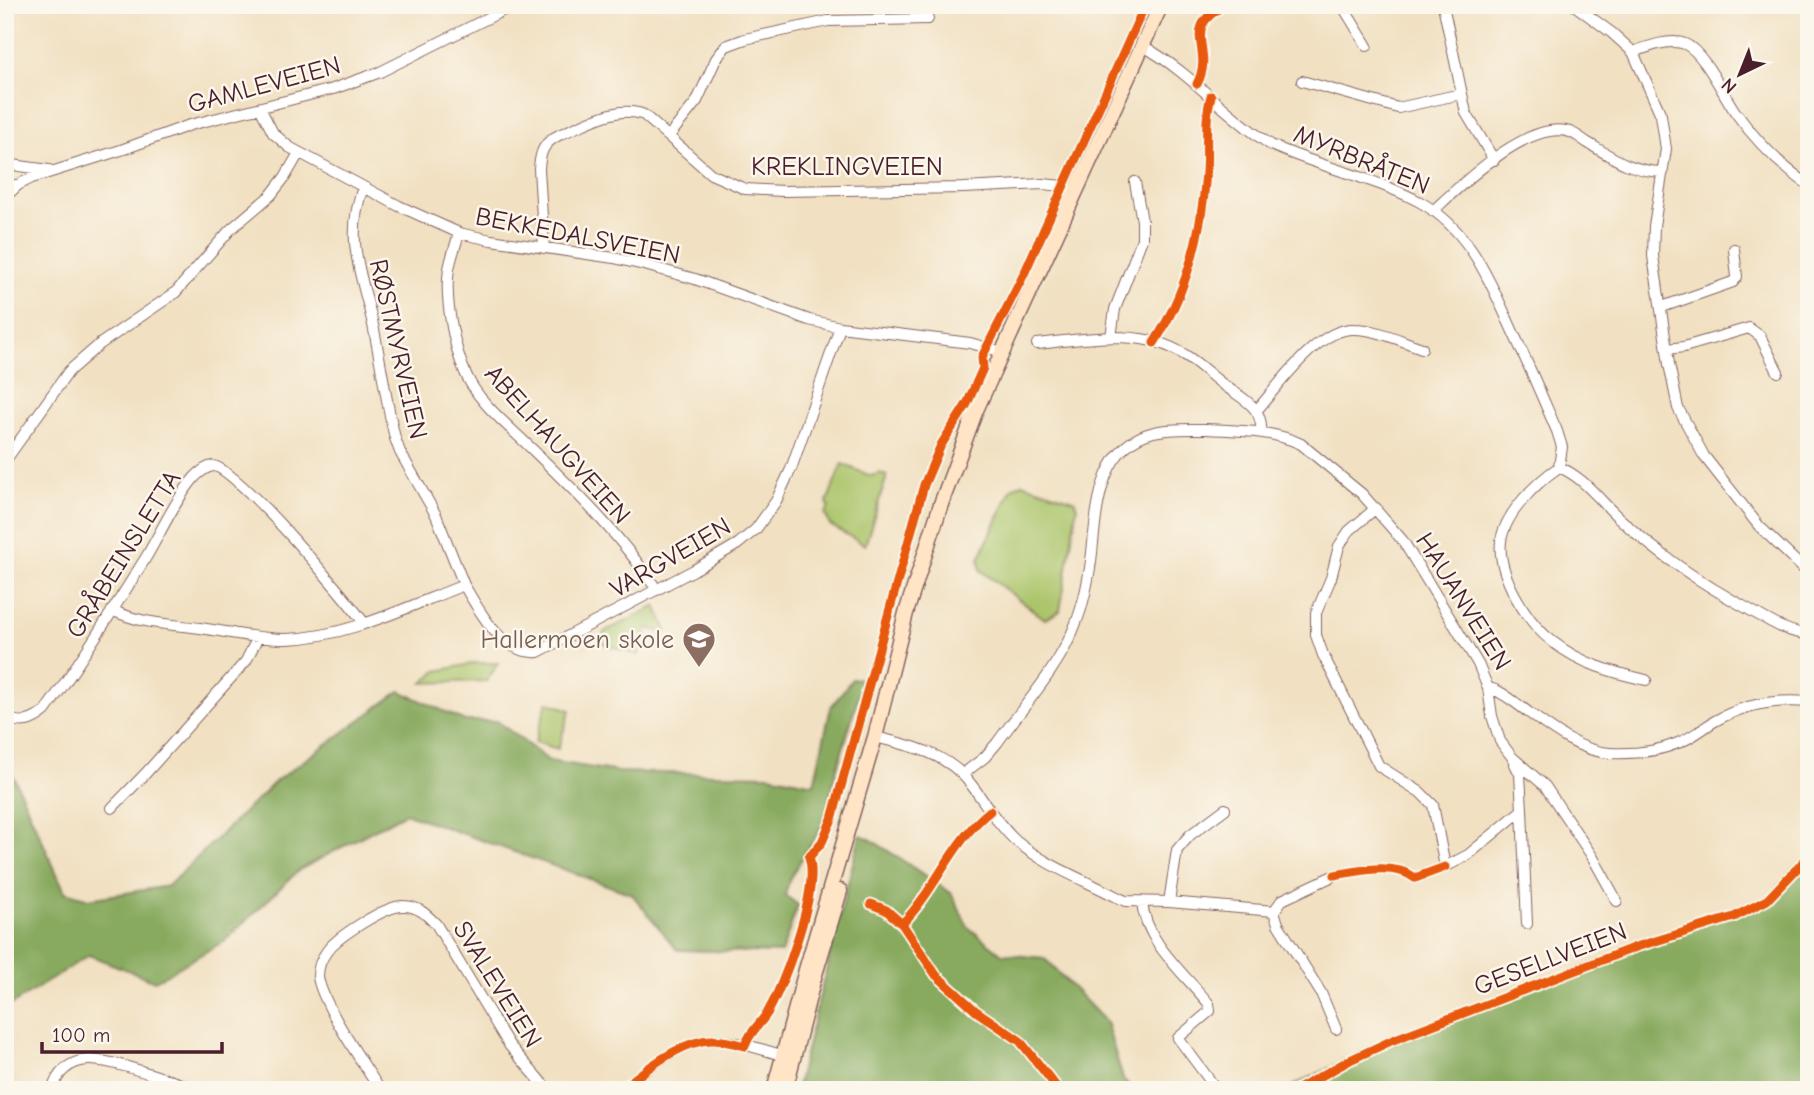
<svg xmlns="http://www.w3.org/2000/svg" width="1814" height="1095" viewBox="0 0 1814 1095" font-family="'Comic Neue',sans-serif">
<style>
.green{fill:#abc56b;stroke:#7a724b;stroke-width:2}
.forest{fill:#88aa5f;stroke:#696445;stroke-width:2}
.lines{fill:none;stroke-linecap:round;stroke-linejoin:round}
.minor-casing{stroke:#846360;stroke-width:12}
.secondary-casing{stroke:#846360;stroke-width:17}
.minor{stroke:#fff;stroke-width:10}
.secondary{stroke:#ffe4c6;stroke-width:14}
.cycleway-casing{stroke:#fbf7ec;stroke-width:13}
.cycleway{stroke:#e8590c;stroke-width:9}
.labels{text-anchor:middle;stroke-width:5;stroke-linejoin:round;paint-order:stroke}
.street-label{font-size:26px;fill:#4a1f2b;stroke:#fbf7ec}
.education-label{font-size:26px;fill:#785e54;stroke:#fbf7ec;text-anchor:end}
</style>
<rect width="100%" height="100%" fill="#fbf7ec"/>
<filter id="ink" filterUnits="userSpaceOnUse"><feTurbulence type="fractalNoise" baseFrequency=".0143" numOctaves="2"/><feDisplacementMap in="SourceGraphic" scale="14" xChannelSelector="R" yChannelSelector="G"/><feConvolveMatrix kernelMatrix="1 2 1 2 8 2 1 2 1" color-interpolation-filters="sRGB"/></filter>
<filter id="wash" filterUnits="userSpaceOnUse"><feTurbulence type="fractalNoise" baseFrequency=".00686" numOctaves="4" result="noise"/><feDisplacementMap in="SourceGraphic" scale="28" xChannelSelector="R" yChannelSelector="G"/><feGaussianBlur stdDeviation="1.57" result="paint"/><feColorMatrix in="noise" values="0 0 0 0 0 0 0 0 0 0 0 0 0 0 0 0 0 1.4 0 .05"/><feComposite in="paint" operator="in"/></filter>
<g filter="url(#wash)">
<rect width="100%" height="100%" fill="#f1e0c1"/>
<path class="green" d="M 842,464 L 871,476 L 880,473 L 887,476 L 865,545 L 830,525 L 825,514 L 829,507 L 827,502 Z
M 1022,483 L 1074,500 L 1077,507 L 1060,611 L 1045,619 L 981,571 L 979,559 L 1012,488 Z
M 656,606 L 667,630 L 665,633 L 648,628 L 639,655 L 601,643 L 604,632 Z
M 476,663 L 498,663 L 487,681 L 423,683 L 437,671 Z
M 547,702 L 570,710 L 558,749 L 535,742 Z"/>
<path class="forest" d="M 864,678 L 833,782 L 825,821 L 790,878 L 785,895 L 798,905 L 781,953 L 677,950 L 632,894 L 405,813 L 299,870 L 226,940 L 155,981 L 89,955 L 5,1009 L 5,775 L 11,771 L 65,892 L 89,899 L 168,886 L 276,781 L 400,691 L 465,721 L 497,721 L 549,761 L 619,772 L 769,775 L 814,784 L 831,707 L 852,679 Z
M 860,835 L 870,839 L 951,893 L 968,927 L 1002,954 L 1044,958 L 1106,1022 L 1123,1079 L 1134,1090 L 796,1090 Z
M 1796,866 L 1809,884 L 1809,1090 L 1284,1090 L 1394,1037 L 1768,901 Z"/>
</g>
<g filter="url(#ink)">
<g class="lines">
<defs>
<path id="minor" d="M 1342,5 L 1367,46
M 1443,5 L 1466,113 L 1494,160
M 1574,5 L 1612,33 L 1633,52 L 1661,115 L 1666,149 L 1654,226 L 1653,256 L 1669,364 L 1678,408 L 1704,456 L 1759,526 L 1809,574
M 1143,46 C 1191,73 1225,115 1271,145 C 1319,167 1373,177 1420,202 C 1471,230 1491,284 1514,334 C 1529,366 1543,399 1557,431 L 1562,447 L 1559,467 C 1537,482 1505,513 1501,541 C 1497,574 1527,623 1553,642 C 1581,664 1612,672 1646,680
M 1633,52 C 1647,47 1670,38 1685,44 C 1704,52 1724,96 1736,113 C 1756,141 1781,166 1809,185
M 1302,81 L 1398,108 L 1461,94
M 260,108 L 273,133 L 289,147 L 399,206 L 459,233 L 491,240 L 614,258 L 648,266 L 695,279 L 809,320 L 840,327 L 970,343 L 1003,352
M 669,136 L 697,101 L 716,59 L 726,46 L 745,39 L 828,21 L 928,19
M 5,164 L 49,170
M 5,185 L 18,185 L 32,178 L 121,150 L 190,125 L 333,89 L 380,72 L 514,5
M 5,197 L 18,185
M 1433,211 C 1461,185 1528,119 1570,132 C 1576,134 1583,140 1588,143 C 1615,159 1631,171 1663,172
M 459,233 C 456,245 451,257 449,269 C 444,300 455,357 471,384 C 486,409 512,429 533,450 C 577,493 623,538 657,590
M 544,248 L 539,169 C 540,151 544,142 561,134 C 586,124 618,104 644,115 L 711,174 L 745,189 L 783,191 L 964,188 L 1043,184 L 1063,186 L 1076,192
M 1662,307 L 1733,282 L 1737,277 L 1734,249
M 1111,337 L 1115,309 L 1142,239 L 1142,221 L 1135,182
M 1037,344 C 1083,339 1143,327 1185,355 C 1200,364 1213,378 1228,388 C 1245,400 1263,408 1261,432
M 1667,349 L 1684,347 L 1749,328 L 1760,336 L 1778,372
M 1257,410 C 1280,384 1318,328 1354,329 C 1377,329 1401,341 1422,348
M 5,461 L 69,371 L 100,344 L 175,293 L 230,230 L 271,195 L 285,177 L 299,153
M 1559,467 C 1585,478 1598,499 1619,518 C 1660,556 1701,583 1750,610 C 1768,620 1788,634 1809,634
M 1376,508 L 1349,531 L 1339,546 L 1331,578 L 1316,613 L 1316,635 L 1323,655 L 1379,766 L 1420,792 L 1433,805 L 1445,867 L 1468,855 L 1522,810 L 1520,774 L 1515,764
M 464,585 C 480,612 502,655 538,652 L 694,570 L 738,544 L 756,529 L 776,501 L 791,469 L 840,327
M 112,610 C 141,624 169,624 200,628 C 229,632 257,639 286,639 C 348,637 407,607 464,585 L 436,515 L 400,452 L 395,438 C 386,401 381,363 373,325 C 362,274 344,241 363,187
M 1488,688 C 1500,690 1510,699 1520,706 C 1546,725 1577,751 1610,753 C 1633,754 1657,752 1678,743 C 1692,738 1703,728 1715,721 C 1744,704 1776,699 1809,702
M 5,717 C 21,725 32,722 45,711 C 81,662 113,610 145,559 C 161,532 175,500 195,477 C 200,472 206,467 213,466 C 235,466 347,599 364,623
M 875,737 C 909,745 947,753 970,783 C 985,802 997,824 1016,841 C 1046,866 1085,880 1119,898 L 1126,901 L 1169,902 L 1274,911
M 963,774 L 985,757 L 997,743 C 1024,705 1060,667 1076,623 C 1084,603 1088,582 1091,561 C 1097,514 1096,446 1154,432 C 1170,428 1190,429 1207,429 C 1239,431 1272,430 1301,444 L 1362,494 L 1403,541 L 1478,664 L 1488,688 L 1492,716 L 1500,741 L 1512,757 L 1545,786 L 1592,856 L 1617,901
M 112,808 L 146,773 L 246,661 L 258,637
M 1522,810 L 1527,924
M 1335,875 L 1282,900 L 1274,911 L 1278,924 L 1321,993 L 1336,1029
M 1142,902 C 1145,942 1186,975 1209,1004 L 1210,1011 L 1178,1038 L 1217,1090
M 1169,902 L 1177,850 L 1190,835 L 1225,809
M 53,1090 C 56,1073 70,1061 88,1060 C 114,1059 172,1082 200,1090
M 380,1090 C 365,1066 320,1001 318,976 C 318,967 321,959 327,951 C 337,937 386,905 404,906 C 418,906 427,915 436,924 L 509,1045 L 548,1090
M 621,1090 C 643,1072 681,1041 711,1040 C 736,1040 762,1050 786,1056"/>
<path id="secondary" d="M 774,1090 L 806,970 L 875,737 L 906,613 L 941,504 L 976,410 L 1161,5
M 785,1090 L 813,981 L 840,891"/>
</defs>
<use href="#minor" class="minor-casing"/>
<use href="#secondary" class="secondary-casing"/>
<use href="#minor" class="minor"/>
<use href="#secondary" class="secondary"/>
<defs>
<path id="cycleway" d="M 1197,84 C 1216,48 1178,30 1225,5
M 1154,343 C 1187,292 1202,232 1206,172 C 1208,148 1204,120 1211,96
M 1335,875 C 1360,871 1393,862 1415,878 L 1445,867
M 871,904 L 886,910 L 902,924 L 936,975 L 976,1011 L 1020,1041 L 1059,1090
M 902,924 C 937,888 951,842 990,811
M 621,1090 C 643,1071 682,1040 712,1040 C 723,1040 734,1043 745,1046 C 749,1032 762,1023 769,1010 C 785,980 820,889 809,857 L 822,842 L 832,819 L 924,485 L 941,445 L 967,404 L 983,368 L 982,357 L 1024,274 L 1145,5
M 1296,1090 L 1350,1060 L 1393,1040 L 1636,947 L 1734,917 L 1767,900 L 1809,856"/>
</defs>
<use href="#cycleway" class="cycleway-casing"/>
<use href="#cycleway" class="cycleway"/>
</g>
</g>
<defs>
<symbol id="school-pin" viewBox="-11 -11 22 30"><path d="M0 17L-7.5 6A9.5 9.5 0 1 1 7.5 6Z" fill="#8d6e63" stroke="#fbf7ec"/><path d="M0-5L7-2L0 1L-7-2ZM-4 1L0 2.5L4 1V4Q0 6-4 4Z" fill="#fff"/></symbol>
</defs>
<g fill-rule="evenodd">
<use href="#school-pin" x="680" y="620" width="38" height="52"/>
</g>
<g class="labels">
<g class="street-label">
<text transform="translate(264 84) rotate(-15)" y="9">GAMLEVEIEN</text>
<text transform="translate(1362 159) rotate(22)" y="9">MYRBRÅTEN</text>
<text x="847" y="175">KREKLINGVEIEN</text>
<text transform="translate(578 235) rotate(11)" y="9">BEKKEDALSVEIEN</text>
<text transform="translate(399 349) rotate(77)" y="9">RØSTMYRVEIEN</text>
<text transform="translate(558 444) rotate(48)" y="9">ABELHAUGVEIEN</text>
<text transform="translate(123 554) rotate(-58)" y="9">GRÅBEINSLETTA</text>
<text transform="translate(670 557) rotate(-30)" y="9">VARGVEIEN</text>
<text transform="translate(1464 601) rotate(58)" y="9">HAUANVEIEN</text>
<text transform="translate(1550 958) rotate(-21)" y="9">GESELLVEIEN</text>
<text transform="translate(498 984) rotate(58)" y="9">SVALEVEIEN</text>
</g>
<g class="education-label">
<text x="674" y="648">Hallermoen skole</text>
</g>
</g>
<rect width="1814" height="1095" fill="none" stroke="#fbf7ec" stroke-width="28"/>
<g transform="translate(1740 74) rotate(223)" stroke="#fbf7ec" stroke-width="5" paint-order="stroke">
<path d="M0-5L12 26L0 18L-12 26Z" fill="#4a1f2b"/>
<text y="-10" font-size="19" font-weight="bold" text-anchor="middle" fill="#4a1f2b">N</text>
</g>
<path d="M42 1042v10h180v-10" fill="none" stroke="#4a1f2b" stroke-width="3.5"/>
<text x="52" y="1042" font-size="21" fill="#4a1f2b" stroke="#fbf7ec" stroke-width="5" paint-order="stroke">100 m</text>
</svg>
